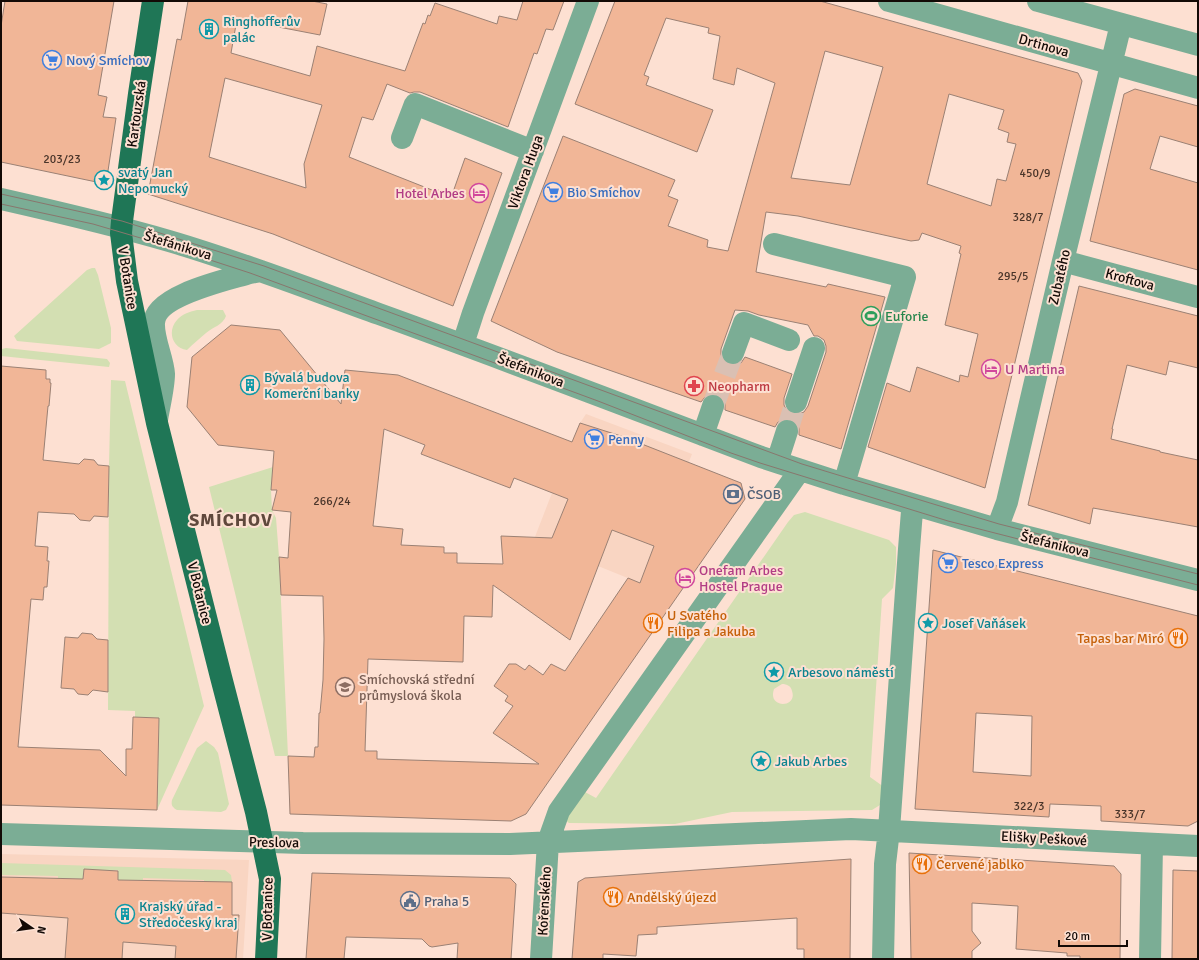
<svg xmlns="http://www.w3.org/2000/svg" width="1199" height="960" viewBox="0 0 1199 960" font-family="Signika,sans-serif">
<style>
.built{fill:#f9d5c2}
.green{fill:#d3dfb2;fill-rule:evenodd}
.building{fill:#f1b697;stroke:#9b8174;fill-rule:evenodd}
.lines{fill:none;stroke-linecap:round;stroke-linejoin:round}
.minor-tunnel{stroke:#dac0b3;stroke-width:22;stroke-dasharray:22 11;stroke-linecap:butt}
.minor{stroke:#7bad95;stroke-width:22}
.major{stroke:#1f7656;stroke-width:22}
.tram{stroke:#89766d;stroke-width:1}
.labels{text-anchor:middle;stroke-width:4;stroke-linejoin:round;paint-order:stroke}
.number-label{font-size:12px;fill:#4a352a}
.culture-label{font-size:14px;fill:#0d838f;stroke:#fde0d2;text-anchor:start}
.street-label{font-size:14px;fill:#130a06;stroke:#fde0d2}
.shop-label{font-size:14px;fill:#366cbe;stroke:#fde0d2;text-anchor:start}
.hotel-label{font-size:14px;fill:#b23c85;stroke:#fde0d2;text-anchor:start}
.leisure-label{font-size:14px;fill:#27864d;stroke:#fde0d2;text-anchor:start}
.health-label{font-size:14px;fill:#be3a42;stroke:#fde0d2;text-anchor:start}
.service-label{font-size:14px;fill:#4e5e75;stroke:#fde0d2;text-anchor:start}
.food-label{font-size:14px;fill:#c56008;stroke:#fde0d2;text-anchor:start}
.education-label{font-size:14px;fill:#785e54;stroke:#fde0d2;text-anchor:start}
.district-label{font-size:18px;font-weight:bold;letter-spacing:1px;fill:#5f483c;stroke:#fde0d2}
</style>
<rect width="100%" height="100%" fill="#fde0d2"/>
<path class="built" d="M 586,414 L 692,454 L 640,583 L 598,566 L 526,560 L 564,462 L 580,423 Z
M 1,854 L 249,860 L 243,959 L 1,959 Z"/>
<path class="green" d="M 92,268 L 95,268 L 98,275 L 111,328 L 111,343 L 99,349 L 17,341 L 14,336 L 87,270 Z
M 197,310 L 223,310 L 226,316 C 223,325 213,327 206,333 C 200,338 193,344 187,350 C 172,348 167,331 177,320 C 182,314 189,312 197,310 Z
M 6,348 L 107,359 L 110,363 L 109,367 L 1,356 L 2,349 Z
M 111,380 L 125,381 L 204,706 L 157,810 L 159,718 L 135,717 L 135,711 L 108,710 L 109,466 Z
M 273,467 L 271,490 L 272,510 L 276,518 L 279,557 L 288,756 L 275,756 L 209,487 Z
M 805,512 L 889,540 L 896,547 L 896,564 L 893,588 L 882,599 L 870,777 L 884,787 L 880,805 L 872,810 L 732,812 L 675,824 L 569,823 L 565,820 L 585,792 L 596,798 L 788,522 L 794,515 ZM 782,684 C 787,684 791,686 792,691 C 798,708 767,709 774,689 Z
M 206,741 L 214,747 L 218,753 L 229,804 L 226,810 L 221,812 L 177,810 C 172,807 171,805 172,800 L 197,748 Z
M 1,863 L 225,870 L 231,875 L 232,882 L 204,882 L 204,880 L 143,878 L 143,880 L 118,880 L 118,870 L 113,870 L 113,874 L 84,869 L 83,879 L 58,878 L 58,876 L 1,875 Z"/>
<path class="building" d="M 5,1 L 114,1 L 98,95 L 107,97 L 103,117 L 116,118 L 106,184 L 1,162 L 1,26 Z
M 188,1 L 312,1 L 327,4 L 320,35 L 237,19 L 231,53 L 310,76 L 317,46 L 405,71 L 423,23 L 425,24 L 428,15 L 430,16 L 435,3 L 497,24 L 499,16 L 517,20 L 523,1 L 564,1 L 553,30 L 546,29 L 537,54 L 534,53 L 508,127 L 420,92 L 414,92 L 410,93 L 387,84 L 373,120 L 362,117 L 349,157 L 394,175 L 437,192 L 438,190 L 452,195 L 465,158 L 502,173 L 453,306 L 273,234 L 148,194 L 177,39 L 181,40 ZM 225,78 L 322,105 L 304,164 L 306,188 L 209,157 Z
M 615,1 L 820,1 L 1078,73 L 1082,81 L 985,488 L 868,447 L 887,383 L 910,392 L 917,367 L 959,382 L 960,375 L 968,377 L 978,334 L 945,325 L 961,254 L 959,253 L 961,246 L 922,233 L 919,240 L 911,241 L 798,216 L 766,212 L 756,272 L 826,287 L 828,284 L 885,297 L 841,449 L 799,435 L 799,428 L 796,422 L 791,419 L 784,419 L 778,422 L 775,427 L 725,410 L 725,403 L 722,398 L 717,394 L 710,394 L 705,397 L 701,402 L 557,352 L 491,321 L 563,136 L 675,180 L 668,196 L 678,200 L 668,226 L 708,240 L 707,247 L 728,251 L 775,83 L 737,68 L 734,85 L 713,79 L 720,36 L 708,33 L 709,28 L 666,18 L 644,75 L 649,77 L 646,85 L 713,110 L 697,152 L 575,104 ZM 825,51 L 883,67 L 850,185 L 791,178 ZM 949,94 L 1004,110 L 998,129 L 1009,133 L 1007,142 L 1016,144 L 1006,181 L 997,179 L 991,206 L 927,184 ZM 735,310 L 748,311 L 759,315 L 808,325 L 814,336 L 818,336 L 824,340 L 826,346 L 826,352 L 808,406 L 804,412 L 798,414 L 792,414 L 787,411 L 784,405 L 784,398 L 792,374 L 745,357 L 741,363 L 735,365 L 728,365 L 723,361 L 721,355 L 721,349 Z
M 1135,89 L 1198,106 L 1198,147 L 1160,136 L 1150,169 L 1198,183 L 1198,270 L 1090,241 L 1124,94 Z
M 1079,286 L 1198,316 L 1198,368 L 1169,361 L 1166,375 L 1127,365 L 1112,429 L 1113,429 L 1111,439 L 1160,451 L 1160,452 L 1198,460 L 1198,527 L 1093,508 L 1090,524 L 1028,505 Z
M 231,325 L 280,330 L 341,404 L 345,370 L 398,375 L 572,442 L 580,423 L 624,437 L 741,483 L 745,499 L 526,814 L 511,821 L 290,814 L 288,756 L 314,757 L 315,747 L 318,747 L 319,713 L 320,713 L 323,680 L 324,639 L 323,596 L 281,595 L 279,557 L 288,558 L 291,512 L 272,510 L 277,490 L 271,490 L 274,451 L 218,445 L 187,407 L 192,357 ZM 384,429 L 425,445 L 421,454 L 510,488 L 514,478 L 568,499 L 552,538 L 501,536 L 503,564 L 457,563 L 457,553 L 444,553 L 444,547 L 401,545 L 403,529 L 373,526 ZM 612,530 L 654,546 L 640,583 L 628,578 L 565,671 L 551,664 L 543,675 L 529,665 L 525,670 L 516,664 L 509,664 L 494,686 L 508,696 L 505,701 L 513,706 L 493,733 L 539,764 L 377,759 L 377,751 L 365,751 L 368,659 L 463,662 L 464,616 L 492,617 L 493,585 L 570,640 Z
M 1,366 L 46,370 L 46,379 L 50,379 L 50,383 L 51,383 L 49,406 L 48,406 L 43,460 L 79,464 L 84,459 L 94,460 L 98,465 L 109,466 L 108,517 L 94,516 L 90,521 L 80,520 L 74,514 L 38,512 L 35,546 L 48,547 L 47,561 L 49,561 L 47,587 L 44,587 L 43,600 L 31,599 L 18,747 L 100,750 L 126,776 L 126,749 L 132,749 L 133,717 L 159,718 L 157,810 L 1,805 Z
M 933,550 L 1198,616 L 1198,821 L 1188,826 L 1101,821 L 1101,806 L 1050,804 L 1049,817 L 915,809 ZM 976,713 L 1032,716 L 1031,776 L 973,772 Z
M 82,633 L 92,634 L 97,639 L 108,640 L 108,692 L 93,690 L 88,695 L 78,694 L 74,689 L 61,688 L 65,637 L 78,638 Z
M 909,853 L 1114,866 L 1121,874 L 1120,959 L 1080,959 L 1080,956 L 1067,956 L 1067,953 L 1016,949 L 1018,906 L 972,903 L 972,931 L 981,943 L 972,951 L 972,959 L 911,959 Z
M 851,859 L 850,959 L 804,959 L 804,949 L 797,949 L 797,918 L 657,927 L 657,934 L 638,935 L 636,956 L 603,954 L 603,959 L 572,959 L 578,882 L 585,878 Z
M 84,869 L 118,871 L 118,880 L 232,882 L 232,915 L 239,915 L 236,959 L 175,959 L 176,946 L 123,942 L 122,959 L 65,959 L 68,918 L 1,913 L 1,877 L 83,879 Z
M 1173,870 L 1198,871 L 1198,959 L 1172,959 Z
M 312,873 L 510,878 L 516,884 L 511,959 L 457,959 L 458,943 L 432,947 L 429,946 L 422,939 L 346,937 L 344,959 L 306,959 Z"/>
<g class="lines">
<path class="minor-tunnel" d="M 713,406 L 733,353
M 787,431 L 796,402"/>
<path class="minor" d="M 889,1 L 1198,88
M 1038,1 L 1198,45
M 402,138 L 415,104 L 533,151
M 1,199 C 58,212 114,225 169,241 C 241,262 310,289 379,314 C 507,360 634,409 761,457 L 844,484 L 997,529 L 1198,580
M 774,244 L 905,277 L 844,484
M 1063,261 L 1198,297
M 463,344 L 473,313 L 588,1
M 733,353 L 744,323 L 789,340
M 796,402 L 814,348
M 157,420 C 159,407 164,387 164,374 C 163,358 153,339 154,323 C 155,295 227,280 250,273 L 261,271
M 703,435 L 713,406
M 777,462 L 787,431
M 997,529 L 1007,502 L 1063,261 L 1121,24
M 1,834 L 303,843 L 510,844 L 851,829 L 1198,846
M 541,959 L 548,842 L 559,811 L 800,470
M 883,959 L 885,864 L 889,830 L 909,549 L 912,511 L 914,505
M 1150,959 L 1152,844"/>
<path class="major" d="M 153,1 L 139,94 L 122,221 L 121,233 L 127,281 L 157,423 L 221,677 L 256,812 L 270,879 L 266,959"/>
<path class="tram" d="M 1,194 L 122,221 L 264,266 L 802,464 L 999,524 L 1198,574
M 1,204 L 93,224 L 161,244 L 250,273 L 598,401 L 731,453 L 760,463 L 948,521 L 1198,585"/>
</g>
<defs>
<symbol id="building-ring" viewBox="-11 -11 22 22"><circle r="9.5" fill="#fde0d2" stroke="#0f9aa8" stroke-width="1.5"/><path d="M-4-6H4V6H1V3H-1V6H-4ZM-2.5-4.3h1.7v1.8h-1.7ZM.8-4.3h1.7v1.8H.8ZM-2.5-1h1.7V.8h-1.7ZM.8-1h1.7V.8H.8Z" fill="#0f9aa8"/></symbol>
<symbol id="supermarket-ring" viewBox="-11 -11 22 22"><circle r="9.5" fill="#fde0d2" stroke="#3f7fe0" stroke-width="1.5"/><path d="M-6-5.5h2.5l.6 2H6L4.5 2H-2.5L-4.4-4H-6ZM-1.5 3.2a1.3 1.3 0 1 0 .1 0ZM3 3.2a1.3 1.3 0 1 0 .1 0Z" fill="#3f7fe0"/></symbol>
<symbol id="sight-ring" viewBox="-11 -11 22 22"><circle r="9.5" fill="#fde0d2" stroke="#0f9aa8" stroke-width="1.5"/><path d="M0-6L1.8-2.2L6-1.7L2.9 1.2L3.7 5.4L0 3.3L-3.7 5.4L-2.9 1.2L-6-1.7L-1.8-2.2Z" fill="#0f9aa8"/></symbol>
<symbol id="hotel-ring" viewBox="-11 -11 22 22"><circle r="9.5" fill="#fde0d2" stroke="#d1479c" stroke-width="1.5"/><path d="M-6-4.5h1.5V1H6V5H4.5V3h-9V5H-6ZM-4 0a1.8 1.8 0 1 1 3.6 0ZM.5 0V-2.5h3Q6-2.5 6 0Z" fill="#d1479c"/></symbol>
<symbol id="stadium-ring" viewBox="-11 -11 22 22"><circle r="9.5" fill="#fde0d2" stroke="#2e9e5b" stroke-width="1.5"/><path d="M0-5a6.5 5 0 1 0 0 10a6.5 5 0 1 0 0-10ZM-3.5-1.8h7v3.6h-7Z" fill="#2e9e5b"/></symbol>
<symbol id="pharmacy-ring" viewBox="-11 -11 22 22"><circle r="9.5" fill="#fde0d2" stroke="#e0444e" stroke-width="1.5"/><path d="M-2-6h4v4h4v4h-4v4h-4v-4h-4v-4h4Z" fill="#e0444e"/></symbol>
<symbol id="bank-ring" viewBox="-11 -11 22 22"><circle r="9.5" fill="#fde0d2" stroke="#5c6f8a" stroke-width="1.5"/><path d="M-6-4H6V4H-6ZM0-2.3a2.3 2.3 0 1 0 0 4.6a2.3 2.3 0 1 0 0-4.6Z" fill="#5c6f8a"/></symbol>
<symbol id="restaurant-ring" viewBox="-11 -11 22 22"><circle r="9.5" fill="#fde0d2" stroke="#e8710a" stroke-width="1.5"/><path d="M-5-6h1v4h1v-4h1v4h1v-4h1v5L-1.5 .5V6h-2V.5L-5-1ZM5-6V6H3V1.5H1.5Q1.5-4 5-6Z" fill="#e8710a"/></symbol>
<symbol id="school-ring" viewBox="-11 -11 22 22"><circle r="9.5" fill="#fde0d2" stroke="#8d6e63" stroke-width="1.5"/><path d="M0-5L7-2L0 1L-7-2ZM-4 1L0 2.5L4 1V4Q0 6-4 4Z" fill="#8d6e63"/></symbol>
<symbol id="civic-ring" viewBox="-11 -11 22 22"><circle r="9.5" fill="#fde0d2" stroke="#5c6f8a" stroke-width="1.5"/><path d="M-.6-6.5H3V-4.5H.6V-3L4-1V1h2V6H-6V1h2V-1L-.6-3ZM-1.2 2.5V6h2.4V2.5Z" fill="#5c6f8a"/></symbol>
</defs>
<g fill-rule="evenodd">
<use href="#building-ring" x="198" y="18" width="22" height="22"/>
<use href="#supermarket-ring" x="41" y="49" width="22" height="22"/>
<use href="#sight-ring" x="93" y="169" width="22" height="22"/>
<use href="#supermarket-ring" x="542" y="181" width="22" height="22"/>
<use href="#hotel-ring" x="468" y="182" width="22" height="22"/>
<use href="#stadium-ring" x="860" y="305" width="22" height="22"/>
<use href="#hotel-ring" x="980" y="358" width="22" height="22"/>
<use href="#building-ring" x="239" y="374" width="22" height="22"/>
<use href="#pharmacy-ring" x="683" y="375" width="22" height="22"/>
<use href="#supermarket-ring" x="583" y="428" width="22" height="22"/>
<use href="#bank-ring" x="722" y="483" width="22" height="22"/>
<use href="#supermarket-ring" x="937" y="552" width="22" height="22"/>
<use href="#hotel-ring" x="674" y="567" width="22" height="22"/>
<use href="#restaurant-ring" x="642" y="612" width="22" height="22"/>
<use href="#sight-ring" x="917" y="612" width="22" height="22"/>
<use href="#restaurant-ring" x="1167" y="627" width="22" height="22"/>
<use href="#sight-ring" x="763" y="661" width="22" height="22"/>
<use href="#school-ring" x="334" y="676" width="22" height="22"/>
<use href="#sight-ring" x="750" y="750" width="22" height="22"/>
<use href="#restaurant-ring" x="911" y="853" width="22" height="22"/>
<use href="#restaurant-ring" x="602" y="886" width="22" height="22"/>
<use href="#civic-ring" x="399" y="890" width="22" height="22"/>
<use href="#building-ring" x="114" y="903" width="22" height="22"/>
</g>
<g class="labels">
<g class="number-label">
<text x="62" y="163">203/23</text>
<text x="1035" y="177">450/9</text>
<text x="1028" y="221">328/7</text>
<text x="1013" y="280">295/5</text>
<text x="332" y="505">266/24</text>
<text x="1029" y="810">322/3</text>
<text x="1130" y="818">333/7</text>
</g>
<g class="culture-label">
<text x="223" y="26">Ringhofferův<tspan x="223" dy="16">palác</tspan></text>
<text x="118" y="177">svatý Jan<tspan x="118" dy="16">Nepomucký</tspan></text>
<text x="264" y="382">Bývalá budova<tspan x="264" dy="16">Komerční banky</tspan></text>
<text x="942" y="628">Josef Vaňásek</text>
<text x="788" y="677">Arbesovo náměstí</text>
<text x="775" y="766">Jakub Arbes</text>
<text x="139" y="911">Krajský úřad -<tspan x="139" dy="16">Středočeský kraj</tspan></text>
</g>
<g class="street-label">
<text transform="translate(1044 45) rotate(16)" y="5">Drtinova</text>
<text transform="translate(136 114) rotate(-82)" y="5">Kartouzská</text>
<text transform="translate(525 172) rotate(-70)" y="5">Viktora Huga</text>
<text transform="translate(178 245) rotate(17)" y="5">Štefánikova</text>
<text transform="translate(1059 277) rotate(-77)" y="5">Zubatého</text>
<text transform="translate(128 278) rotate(81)" y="5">V Botanice</text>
<text transform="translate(1130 279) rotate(15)" y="5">Kroftova</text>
<text transform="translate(531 370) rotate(21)" y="5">Štefánikova</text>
<text transform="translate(1055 544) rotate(14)" y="5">Štefánikova</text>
<text transform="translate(200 593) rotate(76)" y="5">V Botanice</text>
<text transform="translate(1044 838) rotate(3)" y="5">Elišky Peškové</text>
<text transform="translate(274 842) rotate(1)" y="5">Preslova</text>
<text transform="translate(544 901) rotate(-87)" y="5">Kořenského</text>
<text transform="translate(267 909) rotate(-89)" y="5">V Botanice</text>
</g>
<g class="shop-label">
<text x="66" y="65">Nový Smíchov</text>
<text x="567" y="197">Bio Smíchov</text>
<text x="608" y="444">Penny</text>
<text x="962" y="568">Tesco Express</text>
</g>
<g class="hotel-label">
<text x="465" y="198" text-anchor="end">Hotel Arbes</text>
<text x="1005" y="374">U Martina</text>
<text x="699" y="575">Onefam Arbes<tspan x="699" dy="16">Hostel Prague</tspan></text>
</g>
<g class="leisure-label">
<text x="885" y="321">Euforie</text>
</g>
<g class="health-label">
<text x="708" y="391">Neopharm</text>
</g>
<g class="service-label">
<text x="747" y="499">ČSOB</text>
<text x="424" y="906">Praha 5</text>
</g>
<g class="food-label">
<text x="667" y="620">U Svatého<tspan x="667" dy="16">Filipa a Jakuba</tspan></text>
<text x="1164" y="643" text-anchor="end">Tapas bar Miró</text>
<text x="936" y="869">Červené jablko</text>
<text x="627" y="902">Andělský újezd</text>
</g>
<g class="education-label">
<text x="359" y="684">Smíchovská střední<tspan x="359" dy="16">průmyslová škola</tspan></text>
</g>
<g class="district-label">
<text x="231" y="526">SMÍCHOV</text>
</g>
</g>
<rect width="1199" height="960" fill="none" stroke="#130a06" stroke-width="4"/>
<g transform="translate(32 928) rotate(103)" stroke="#fde0d2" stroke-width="3" paint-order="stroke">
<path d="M0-3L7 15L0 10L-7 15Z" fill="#130a06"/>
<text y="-6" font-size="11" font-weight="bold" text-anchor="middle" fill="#130a06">N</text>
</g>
<path d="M1059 940v6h68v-6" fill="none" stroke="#130a06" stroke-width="2"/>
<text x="1065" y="940" font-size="12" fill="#130a06" stroke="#fde0d2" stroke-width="3" paint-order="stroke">20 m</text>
</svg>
